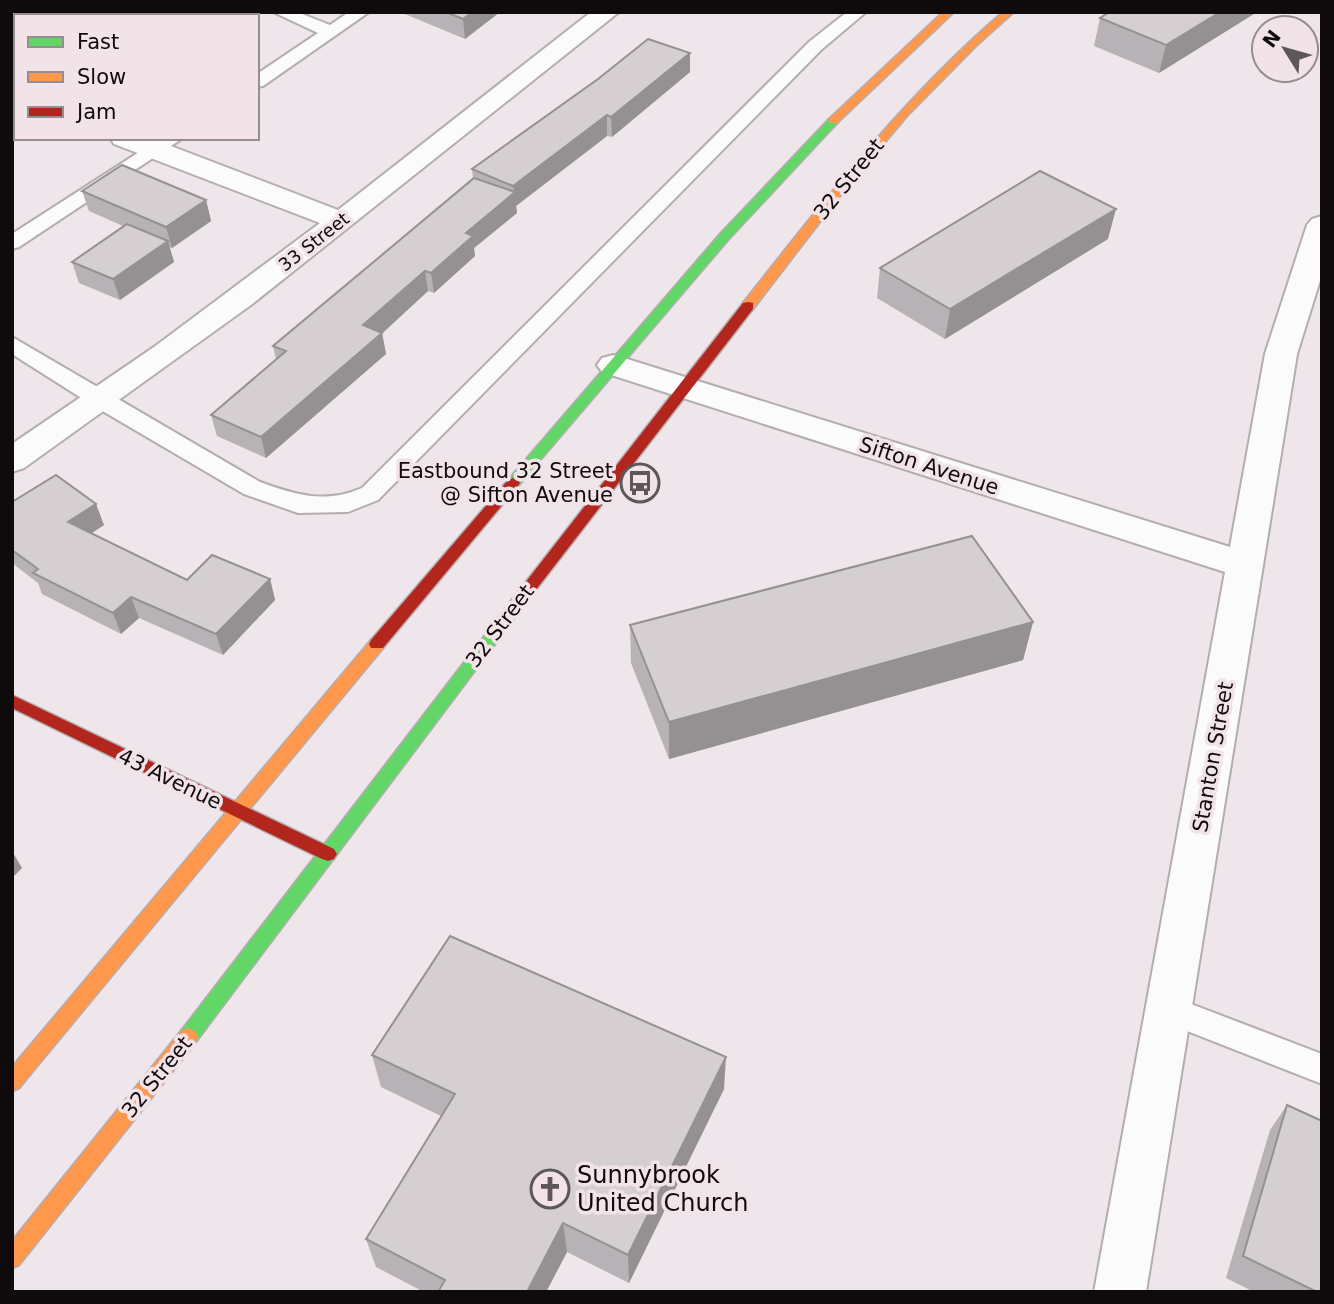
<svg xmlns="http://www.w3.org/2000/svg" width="1334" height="1304" viewBox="0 0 1334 1304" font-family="'DejaVu Sans',sans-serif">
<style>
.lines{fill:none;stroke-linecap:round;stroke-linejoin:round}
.lane-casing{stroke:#b4adb0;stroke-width:4}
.street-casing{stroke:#b4adb0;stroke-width:4}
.fast-casing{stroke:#b4adb0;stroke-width:3}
.slow-casing{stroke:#b4adb0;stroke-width:3}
.jam-casing{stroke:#b4adb0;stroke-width:3}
.lane{fill:#fcfbfc;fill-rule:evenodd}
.street{fill:#fcfbfc;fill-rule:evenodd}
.fast{fill:#63d668;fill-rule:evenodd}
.slow{fill:#ff974d;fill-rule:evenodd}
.jam{fill:#b3261e;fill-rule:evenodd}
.wall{fill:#b7b2b5}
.shaded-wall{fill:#959193}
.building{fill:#d5cfd2;stroke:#959193;stroke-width:2}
.labels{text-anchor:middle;stroke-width:7;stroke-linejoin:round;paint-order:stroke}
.far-street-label{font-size:18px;fill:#0f0a0c;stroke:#f2e3e9}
.street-label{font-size:21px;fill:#0f0a0c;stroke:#f2e3e9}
.poi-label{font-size:21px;fill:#0f0a0c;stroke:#f2e3e9;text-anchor:end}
.near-poi-label{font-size:24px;fill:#0f0a0c;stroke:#f2e3e9;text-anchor:start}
</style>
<rect width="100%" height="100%" fill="#eee6ea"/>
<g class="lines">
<defs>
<path id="lane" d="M 273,12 L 297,12 L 330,25 L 349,12 L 369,12 L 263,86 L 257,87 L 257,74 L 318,33 Z
M 847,12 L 866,12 L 821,50 L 378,500 L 348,512 L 298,513 L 244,494 L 94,406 L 12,354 L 12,337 L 260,482 C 296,495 325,504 362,488 L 809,42 Z
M 161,138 L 183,138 L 19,247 L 12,249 L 12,234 Z
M 1170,996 L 1322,1054 L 1322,1084 L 1159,1020 L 1154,1010 L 1159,1000 Z"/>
<path id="street" d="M 591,12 L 619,12 L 251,305 L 24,468 L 12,472 L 12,444 L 154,347 L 320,223 L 114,144 L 110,138 L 150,138 L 338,210 Z
M 12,57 L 16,58 L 16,76 L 12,75 Z
M 12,87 L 16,87 L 16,103 L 12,103 Z
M 1322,216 L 1322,274 L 1297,354 L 1146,1292 L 1094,1292 L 1225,572 L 602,372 L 597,365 L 602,358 L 613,355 L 624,358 L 1230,547 L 1265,354 L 1307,225 L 1312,219 Z"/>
<path id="fast" d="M 829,119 L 839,121 L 728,240 L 518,486 L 508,486 L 506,483 L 508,480 L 720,234 Z
M 523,590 L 531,596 L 528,600 L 195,1043 L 188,1046 L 181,1043 L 178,1037 L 181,1031 L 518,592 Z"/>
<path id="slow" d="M 943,12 L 954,12 L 837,123 L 829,123 L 829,119 Z
M 1003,12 L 1014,12 L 976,46 L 907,116 L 843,192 L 753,309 L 743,309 L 743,303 C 824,200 903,98 1003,12 Z
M 377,638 L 385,644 L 383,648 L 19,1088 L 12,1091 L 12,1067 L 371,640 Z
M 188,1028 L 195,1031 L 198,1037 L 195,1043 L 19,1265 L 12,1268 L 12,1241 L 181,1031 Z"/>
<path id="jam" d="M 748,302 L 753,303 L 753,309 L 528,600 L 518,600 L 515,596 L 518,592 L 743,303 Z
M 513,478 L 518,480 L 520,483 L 518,486 L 383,648 L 371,648 L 369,644 L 371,640 L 508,480 Z
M 12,695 L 334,849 L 337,854 L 334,859 L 328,861 L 322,859 L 12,708 Z"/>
</defs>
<use href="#lane" class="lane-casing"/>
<use href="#street" class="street-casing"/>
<use href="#fast" class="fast-casing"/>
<use href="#slow" class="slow-casing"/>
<use href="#jam" class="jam-casing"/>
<use href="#lane" class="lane"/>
<use href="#street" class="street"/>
<use href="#fast" class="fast"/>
<use href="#slow" class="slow"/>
<use href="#jam" class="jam"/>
</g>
<path class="wall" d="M 400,12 L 500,12 L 465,39 Z
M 1109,12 L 1257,12 L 1159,73 L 1094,46 L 1100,18 Z
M 690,53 L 690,72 L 612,137 L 607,136 L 516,206 L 517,213 L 474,248 L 475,256 L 434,293 L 428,291 L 382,333 L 386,354 L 266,458 L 217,436 L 211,415 L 276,359 L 273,346 L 473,178 L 472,169 Z
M 82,191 L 206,200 L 211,221 L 172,248 L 169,247 L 174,262 L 120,300 L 79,283 L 72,262 L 123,226 L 89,211 Z
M 1108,239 L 945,339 L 877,298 L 880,268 Z
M 12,502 L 104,525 L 91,533 L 187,580 L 270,579 L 275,600 L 223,655 L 139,618 L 121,634 L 42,594 L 38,583 L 12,563 Z
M 1033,622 L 1023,660 L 669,759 L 631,663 L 630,625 Z
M 372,1055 L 724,1089 L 629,1283 L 567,1252 L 546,1292 L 424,1292 L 376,1267 L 366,1239 L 441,1116 L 381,1087 Z
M 1287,1105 L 1322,1292 L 1254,1292 L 1226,1278 L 1270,1130 Z"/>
<path class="shaded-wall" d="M 472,12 L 500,12 L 465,39 L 463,19 Z
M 1220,12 L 1257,12 L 1159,73 L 1166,45 Z
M 690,53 L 690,72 L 612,137 L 611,117 Z
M 607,115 L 607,136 L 516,206 L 517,213 L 474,248 L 475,256 L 434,293 L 431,273 L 466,233 L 514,193 L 513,186 Z
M 206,200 L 211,221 L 172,248 L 166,227 Z
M 1116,209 L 1108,239 L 945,339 L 950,309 Z
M 168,241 L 174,262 L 120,300 L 113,279 Z
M 425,271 L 428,291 L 374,341 L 382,333 L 386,354 L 266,458 L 261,437 L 363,325 Z
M 96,504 L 104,525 L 77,543 L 68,522 Z
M 270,579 L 275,600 L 223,655 L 216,634 Z
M 131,597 L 139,618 L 121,634 L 113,613 Z
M 1033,622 L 1023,660 L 669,759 L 669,722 Z
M 12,851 L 22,868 L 12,878 Z
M 726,1057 L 724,1089 L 629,1283 L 628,1255 Z
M 563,1223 L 567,1252 L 546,1292 L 527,1292 Z"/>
<path class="building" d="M 446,12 L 472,12 L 463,19 Z
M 1109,12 L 1220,12 L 1166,45 L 1100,18 Z
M 648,39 L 690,53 L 611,117 L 607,115 L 513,186 L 472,169 L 598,79 Z
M 122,165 L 206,200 L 166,227 L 82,191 Z
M 1040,171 L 1116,209 L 950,309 L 880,268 Z
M 474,178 L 515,192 L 466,233 L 473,236 L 431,273 L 425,271 L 363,325 L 382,333 L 261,437 L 211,415 L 286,351 L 273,346 Z
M 127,224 L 168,241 L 113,279 L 72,262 Z
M 56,475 L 96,504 L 68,522 L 187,580 L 212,555 L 270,579 L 216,634 L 131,597 L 113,613 L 33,573 L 38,569 L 12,550 L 12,502 Z
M 972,536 L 1033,622 L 669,722 L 630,625 Z
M 450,936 L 726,1057 L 628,1255 L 563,1223 L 527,1292 L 438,1292 L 445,1280 L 366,1239 L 455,1094 L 372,1055 Z
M 1287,1105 L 1322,1121 L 1322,1292 L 1317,1292 L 1243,1256 Z"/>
<defs>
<symbol id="bus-ring" viewBox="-11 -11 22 22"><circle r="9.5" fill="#f2e3e9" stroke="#5d575a" stroke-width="1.5"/><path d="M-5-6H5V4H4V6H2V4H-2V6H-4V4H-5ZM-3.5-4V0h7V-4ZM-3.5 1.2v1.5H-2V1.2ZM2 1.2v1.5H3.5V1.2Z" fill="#5d575a"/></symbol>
<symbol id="church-ring" viewBox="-11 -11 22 22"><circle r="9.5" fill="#f2e3e9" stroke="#5d575a" stroke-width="1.5"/><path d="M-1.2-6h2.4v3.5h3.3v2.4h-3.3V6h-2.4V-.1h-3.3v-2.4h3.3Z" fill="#5d575a"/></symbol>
</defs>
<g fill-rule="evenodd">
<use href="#bus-ring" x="618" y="461" width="44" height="44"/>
<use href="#church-ring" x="528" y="1167" width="44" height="44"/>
</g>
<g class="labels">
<g class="far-street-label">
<text transform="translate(314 242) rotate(-38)" y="6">33 Street</text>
</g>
<g class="street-label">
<text transform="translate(849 179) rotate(-51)" y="7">32 Street</text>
<text transform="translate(929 466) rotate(18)" y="7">Sifton Avenue</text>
<text transform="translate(500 626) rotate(-53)" y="7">32 Street</text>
<text transform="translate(1213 757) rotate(-80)" y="7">Stanton Street</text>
<text transform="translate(170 779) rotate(26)" y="7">43 Avenue</text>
<text transform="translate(157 1077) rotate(-51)" y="7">32 Street</text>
</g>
<g class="poi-label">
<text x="613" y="478">Eastbound 32 Street<tspan x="613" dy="24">@ Sifton Avenue</tspan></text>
</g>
<g class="near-poi-label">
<text x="577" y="1183">Sunnybrook<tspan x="577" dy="28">United Church</tspan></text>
</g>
</g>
<rect width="1334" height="1304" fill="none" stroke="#0f0a0c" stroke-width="28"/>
<rect x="14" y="14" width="245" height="126" fill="#f2e3e9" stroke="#978c91" stroke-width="2"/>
<rect x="28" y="37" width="35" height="10" fill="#63d668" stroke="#978c91" stroke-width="2"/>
<text x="77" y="49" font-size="21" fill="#0f0a0c">Fast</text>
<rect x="28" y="72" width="35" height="10" fill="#ff974d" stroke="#978c91" stroke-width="2"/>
<text x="77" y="84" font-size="21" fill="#0f0a0c">Slow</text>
<rect x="28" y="107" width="35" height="10" fill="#b3261e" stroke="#978c91" stroke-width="2"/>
<text x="77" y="119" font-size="21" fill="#0f0a0c">Jam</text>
<g transform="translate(1285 49) rotate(307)"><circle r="33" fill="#f2e3e9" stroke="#978c91" stroke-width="2"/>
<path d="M0-5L12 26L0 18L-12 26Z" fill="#5d575a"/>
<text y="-10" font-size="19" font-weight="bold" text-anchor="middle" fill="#0f0a0c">N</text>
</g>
</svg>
